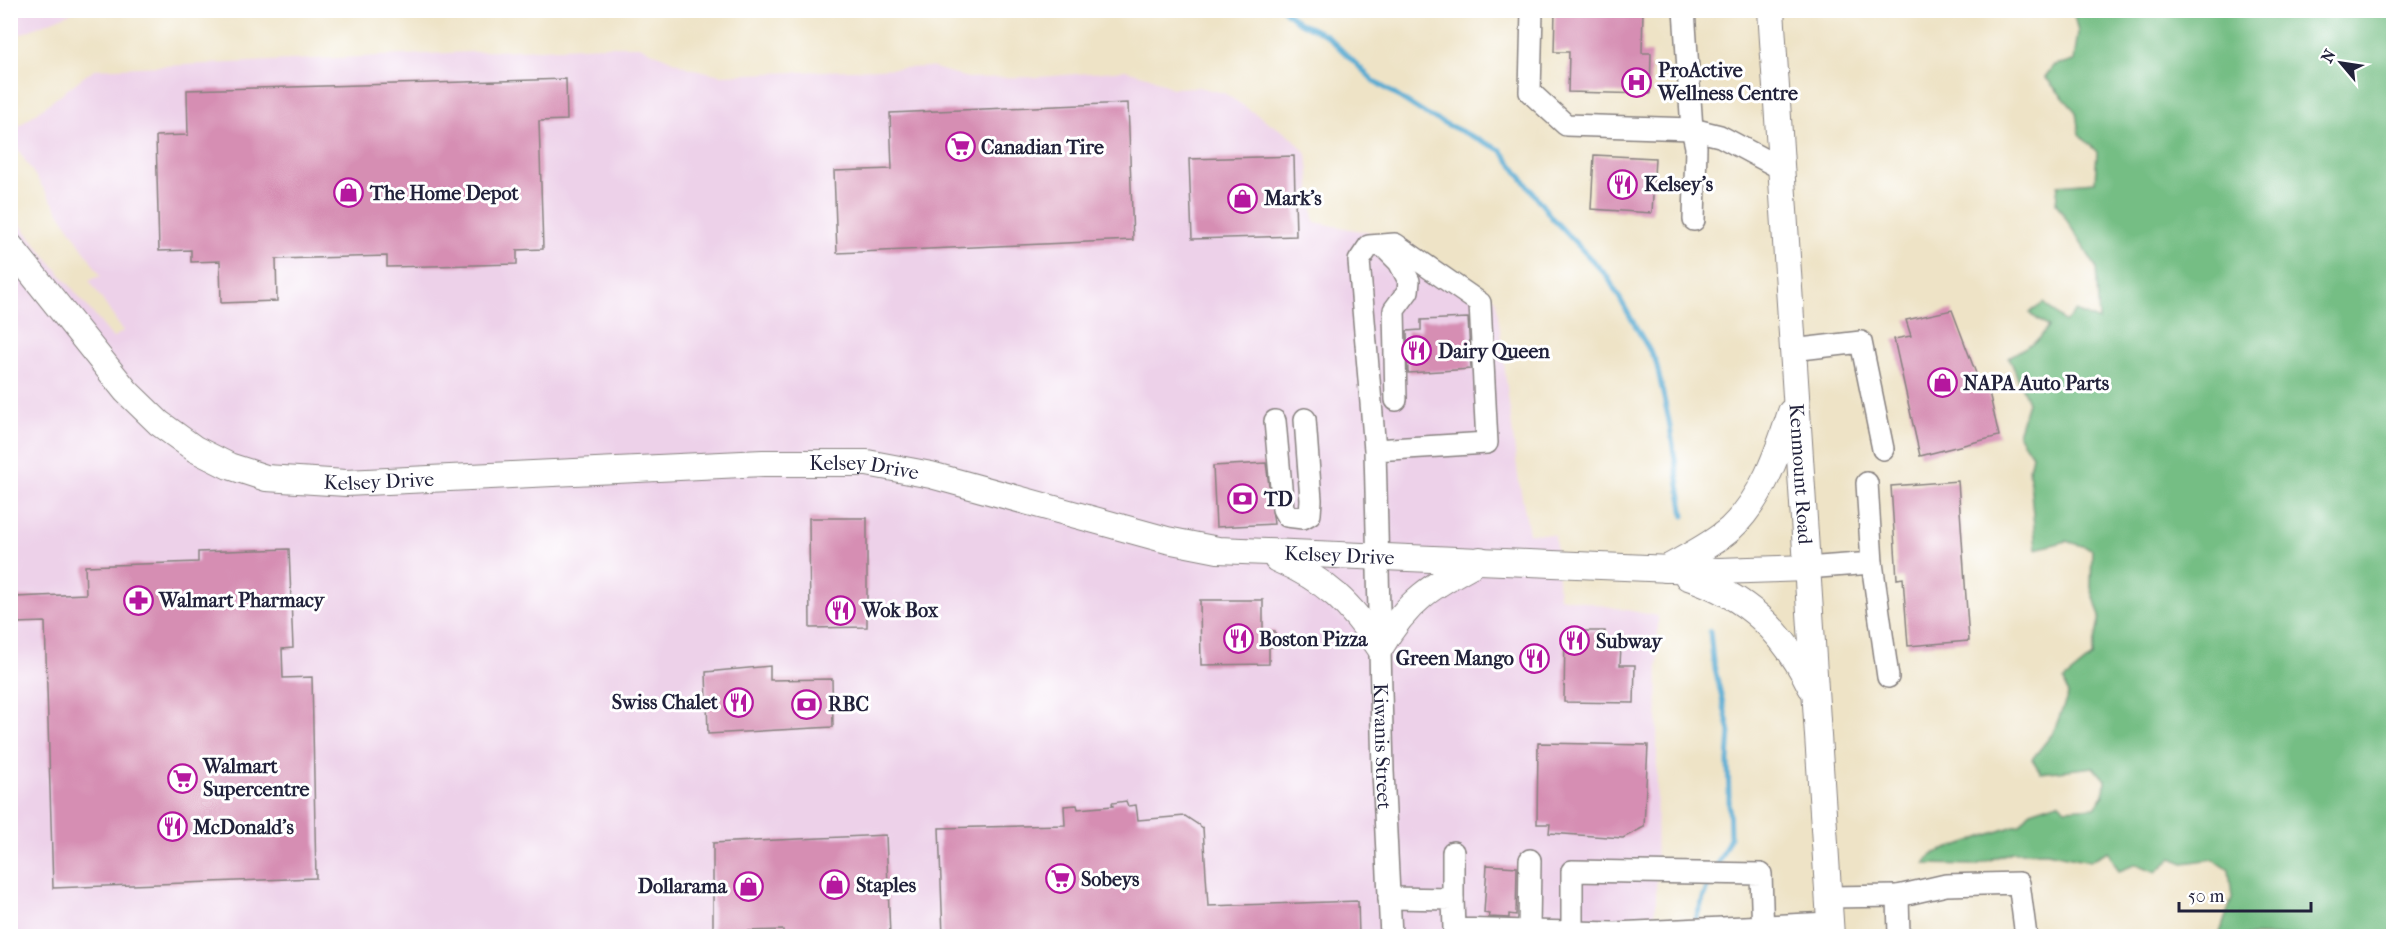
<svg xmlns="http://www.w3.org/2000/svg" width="2404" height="947" viewBox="0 0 2404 947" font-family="'IM FELL French Canon',serif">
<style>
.built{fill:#edd1e9}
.forest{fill:#75be84;stroke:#4c7060;stroke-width:1.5}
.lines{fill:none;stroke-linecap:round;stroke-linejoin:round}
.stream{stroke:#56aad1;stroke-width:5}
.building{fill:#d68eb3}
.minor-casing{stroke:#888280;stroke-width:24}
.major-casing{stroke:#888280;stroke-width:28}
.minor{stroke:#fff;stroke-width:21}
.major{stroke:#fff;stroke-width:26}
.labels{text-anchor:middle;stroke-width:6;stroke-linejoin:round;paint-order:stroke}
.poi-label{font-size:20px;font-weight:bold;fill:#22223b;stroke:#fff;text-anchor:start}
.street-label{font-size:20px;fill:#22223b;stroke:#fff}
</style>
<rect width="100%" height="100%" fill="#fff"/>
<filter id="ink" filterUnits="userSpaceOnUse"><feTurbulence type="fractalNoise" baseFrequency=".0167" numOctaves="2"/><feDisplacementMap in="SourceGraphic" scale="12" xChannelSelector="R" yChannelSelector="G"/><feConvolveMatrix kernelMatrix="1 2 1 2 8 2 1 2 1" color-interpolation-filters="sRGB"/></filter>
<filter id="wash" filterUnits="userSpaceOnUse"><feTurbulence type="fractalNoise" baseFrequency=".008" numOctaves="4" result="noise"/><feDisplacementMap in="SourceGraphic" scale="24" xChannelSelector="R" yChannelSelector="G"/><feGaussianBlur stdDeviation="1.35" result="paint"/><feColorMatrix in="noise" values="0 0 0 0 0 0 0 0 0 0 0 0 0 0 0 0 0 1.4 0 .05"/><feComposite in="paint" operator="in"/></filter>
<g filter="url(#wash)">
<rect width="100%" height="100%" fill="#eee3c6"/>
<path class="built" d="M 11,10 L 76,10 L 76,11 L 18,35 L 11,41 Z
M 605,46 L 639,46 L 689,68 L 721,75 L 931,67 L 968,78 L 1040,77 L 1126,70 L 1150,77 L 1172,88 L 1198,87 L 1224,93 L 1293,138 L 1307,154 L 1314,222 L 1402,239 L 1496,299 L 1518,476 L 1529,533 L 1555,535 L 1559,597 L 1658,616 L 1656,905 L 1648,936 L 11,936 L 10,212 L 113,338 L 123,331 L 89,280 L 101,276 L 11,139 L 11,132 L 94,69 Z"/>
<path class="forest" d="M 2073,11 L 2393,11 L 2393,936 L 2219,936 L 2232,898 L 2229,870 L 2213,859 L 2184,863 L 2172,858 L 2156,872 L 2137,864 L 2119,871 L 2108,851 L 2090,861 L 2047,852 L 2012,852 L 1976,865 L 1925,864 L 1932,854 L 2020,824 L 2031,811 L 2058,802 L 2066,809 L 2095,807 L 2104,795 L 2105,780 L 2094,767 L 2041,773 L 2032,759 L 2053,733 L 2068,695 L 2064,680 L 2092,657 L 2100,616 L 2091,588 L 2092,549 L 2067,541 L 2036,549 L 2029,469 L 2032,455 L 2018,434 L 2028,402 L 2009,357 L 2039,339 L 2048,327 L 2029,313 L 2044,303 L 2065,322 L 2076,311 L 2099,321 L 2096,267 L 2056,203 L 2058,185 L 2095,182 L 2097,152 L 2079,134 L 2076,112 L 2045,77 L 2054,65 L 2074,61 L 2078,32 Z"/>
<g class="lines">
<path class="stream" d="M 1284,10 L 1298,22 L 1326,35 L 1374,81 L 1427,115 L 1501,150 L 1552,218 L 1607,276 L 1656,362 L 1669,421 L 1684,516
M 1710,631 L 1713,661 L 1730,732 L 1728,761 L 1730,838 L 1716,868
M 1694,924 L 1710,879"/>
</g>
<g id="blocks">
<path class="building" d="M 1555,10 L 1643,10 L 1642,53 L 1651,53 L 1650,94 L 1568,92 L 1569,52 L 1554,52 Z
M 566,79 L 567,120 L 539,121 L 543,249 L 517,250 L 517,264 L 387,267 L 387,256 L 276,259 L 277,301 L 221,303 L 220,261 L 191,262 L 191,250 L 159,251 L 156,136 L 188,135 L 187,90 Z
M 1128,103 L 1133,240 L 837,253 L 834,171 L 892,169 L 890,113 Z
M 1594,155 L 1655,158 L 1652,213 L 1591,209 Z
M 1294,156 L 1296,236 L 1192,239 L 1189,159 Z
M 1952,310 L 1980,384 L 1987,383 L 1999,436 L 1920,456 L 1894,339 L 1911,336 L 1906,320 Z
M 1468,318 L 1471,369 L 1408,373 L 1407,331 L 1421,330 L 1421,320 Z
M 1266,463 L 1274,524 L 1216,527 L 1213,466 Z
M 1958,481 L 1969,641 L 1908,646 L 1903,578 L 1897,579 L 1891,486 Z
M 809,518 L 867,518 L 867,627 L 810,628 Z
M 289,549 L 293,648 L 282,649 L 283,678 L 312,677 L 316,878 L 53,888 L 45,622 L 16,623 L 15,597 L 86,594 L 85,566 L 198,562 L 198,552 Z
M 1200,600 L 1263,600 L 1263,631 L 1275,631 L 1276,647 L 1269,647 L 1269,664 L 1201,665 Z
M 1565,631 L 1605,631 L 1605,646 L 1621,646 L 1620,665 L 1635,665 L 1634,703 L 1564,702 Z
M 770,666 L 770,680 L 832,679 L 833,727 L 708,734 L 706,672 Z
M 1538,743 L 1648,745 L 1644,827 L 1623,838 L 1549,833 L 1550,824 L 1537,824 Z
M 1126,801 L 1128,806 L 1136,805 L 1138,820 L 1185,816 L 1203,828 L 1208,906 L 1358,901 L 1359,936 L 943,936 L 939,828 L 1065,825 L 1064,806 L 1077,805 L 1078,809 L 1113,806 L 1112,803 Z
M 886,835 L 890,936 L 783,936 L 783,930 L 713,932 L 713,843 Z
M 1487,865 L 1517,867 L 1516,915 L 1509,914 L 1509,918 L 1489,917 L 1490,914 L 1484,913 Z"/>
</g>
</g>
<g filter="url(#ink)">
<use href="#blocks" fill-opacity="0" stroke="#888280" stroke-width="1.5"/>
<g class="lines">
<defs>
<g id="minor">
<path d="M 1532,10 L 1530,92 L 1566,125 L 1692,129 L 1684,10"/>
<path d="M 1694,220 L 1696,147 L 1692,129 L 1720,136 L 1780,168"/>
<path d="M 1383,246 L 1399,262 L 1409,281 L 1408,291 L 1394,310 L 1396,400"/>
<path d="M 1792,350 L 1861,342 L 1883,449"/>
<path d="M 1275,421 L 1283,509 L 1287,516 L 1303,518 L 1310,514 L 1311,500 L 1305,419"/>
<path id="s1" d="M 1375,450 L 1487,443 L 1480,303 L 1395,244 L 1369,246 L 1359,261 L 1375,450 L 1383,771 L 1391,936"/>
<path d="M 1872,563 L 1888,677"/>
<path d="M 1806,568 L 1872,563 L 1867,483"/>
<path d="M 1453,852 L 1453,899"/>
<path d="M 1898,896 L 1946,885 L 2019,883 L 2026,936"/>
<path d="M 1828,897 L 1898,896 L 1899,936"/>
<path d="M 1389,898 L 1453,899 L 1454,929 L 1529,931 L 1530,860"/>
<path d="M 1529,931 L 1572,932 L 1572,871 L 1761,874 L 1763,936"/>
<path d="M 1572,932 L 1615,933 L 1830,923"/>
</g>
<g id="major">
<path id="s2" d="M 1771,10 L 1831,936"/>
<path id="s3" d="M 10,246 L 126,391 L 159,423 L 195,449 L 229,466 L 266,478 L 346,483 L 763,463 L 867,463 L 931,475 L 1167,540 L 1218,550 L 1719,571 L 1806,568"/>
<path d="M 1277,559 C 1326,580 1351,604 1380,648 C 1407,600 1433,585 1480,560"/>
<path d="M 1666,569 C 1687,557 1710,546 1729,530 C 1762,500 1778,453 1791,412"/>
<path d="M 1688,577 C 1747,596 1784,632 1811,687"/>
</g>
</defs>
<use href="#minor" class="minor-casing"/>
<use href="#major" class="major-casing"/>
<use href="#minor" class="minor"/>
<use href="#major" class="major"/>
</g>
</g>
<defs>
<symbol id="hospital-ring" viewBox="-11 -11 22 22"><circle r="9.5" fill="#fff" stroke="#b5179e" stroke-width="1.5"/><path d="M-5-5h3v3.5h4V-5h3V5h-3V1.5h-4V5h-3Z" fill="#b5179e"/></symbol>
<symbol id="supermarket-ring" viewBox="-11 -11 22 22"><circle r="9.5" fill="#fff" stroke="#b5179e" stroke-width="1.5"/><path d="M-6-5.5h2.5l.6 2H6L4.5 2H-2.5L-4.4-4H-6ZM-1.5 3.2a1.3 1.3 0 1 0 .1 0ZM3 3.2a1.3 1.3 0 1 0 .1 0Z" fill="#b5179e"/></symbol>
<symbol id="restaurant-ring" viewBox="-11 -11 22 22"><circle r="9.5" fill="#fff" stroke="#b5179e" stroke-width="1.5"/><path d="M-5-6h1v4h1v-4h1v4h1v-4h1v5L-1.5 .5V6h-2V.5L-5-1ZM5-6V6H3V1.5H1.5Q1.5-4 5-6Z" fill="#b5179e"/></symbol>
<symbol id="shop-ring" viewBox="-11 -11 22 22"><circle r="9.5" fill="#fff" stroke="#b5179e" stroke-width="1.5"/><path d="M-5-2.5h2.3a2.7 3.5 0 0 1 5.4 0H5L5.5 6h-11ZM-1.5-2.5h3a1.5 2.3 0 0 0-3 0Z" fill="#b5179e"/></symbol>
<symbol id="bank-ring" viewBox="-11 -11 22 22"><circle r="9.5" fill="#fff" stroke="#b5179e" stroke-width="1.5"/><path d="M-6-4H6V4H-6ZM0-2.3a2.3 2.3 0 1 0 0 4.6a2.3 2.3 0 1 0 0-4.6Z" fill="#b5179e"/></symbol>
<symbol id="pharmacy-ring" viewBox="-11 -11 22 22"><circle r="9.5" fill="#fff" stroke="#b5179e" stroke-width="1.5"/><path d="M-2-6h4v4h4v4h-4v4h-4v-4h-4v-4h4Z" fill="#b5179e"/></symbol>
</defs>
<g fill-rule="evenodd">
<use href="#hospital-ring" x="1620" y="66" width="33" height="33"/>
<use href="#supermarket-ring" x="944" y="130" width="33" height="33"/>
<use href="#restaurant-ring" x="1606" y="168" width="33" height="33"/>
<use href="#shop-ring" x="332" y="176" width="33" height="33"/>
<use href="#shop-ring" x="1226" y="182" width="33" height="33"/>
<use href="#restaurant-ring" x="1400" y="334" width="33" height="33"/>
<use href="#shop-ring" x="1926" y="366" width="33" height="33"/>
<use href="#bank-ring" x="1226" y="482" width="33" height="33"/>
<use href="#pharmacy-ring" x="122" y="584" width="33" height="33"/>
<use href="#restaurant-ring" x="824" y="594" width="33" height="33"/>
<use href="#restaurant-ring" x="1222" y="622" width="33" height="33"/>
<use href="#restaurant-ring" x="1558" y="624" width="33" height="33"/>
<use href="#restaurant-ring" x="1518" y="642" width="33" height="33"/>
<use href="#restaurant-ring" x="722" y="686" width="33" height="33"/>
<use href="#bank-ring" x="790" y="688" width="33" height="33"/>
<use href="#supermarket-ring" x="166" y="762" width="33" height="33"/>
<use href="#restaurant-ring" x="156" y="810" width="33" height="33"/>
<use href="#supermarket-ring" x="1044" y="862" width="33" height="33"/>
<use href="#shop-ring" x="818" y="868" width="33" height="33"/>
<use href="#shop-ring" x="732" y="870" width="33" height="33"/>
</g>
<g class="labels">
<g class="poi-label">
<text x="1658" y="77">ProActive<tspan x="1658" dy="23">Wellness Centre</tspan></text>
<text x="981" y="154">Canadian Tire</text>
<text x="1644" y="191">Kelsey's</text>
<text x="370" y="200">The Home Depot</text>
<text x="1264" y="205">Mark's</text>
<text x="1438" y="358">Dairy Queen</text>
<text x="1963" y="390">NAPA Auto Parts</text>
<text x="1264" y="506">TD</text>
<text x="159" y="607">Walmart Pharmacy</text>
<text x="862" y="617">Wok Box</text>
<text x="1259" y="646">Boston Pizza</text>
<text x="1596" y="648">Subway</text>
<text x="1514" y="665" text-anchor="end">Green Mango</text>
<text x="718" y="709" text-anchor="end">Swiss Chalet</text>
<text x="828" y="711">RBC</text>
<text x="203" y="773">Walmart<tspan x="203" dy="23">Supercentre</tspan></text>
<text x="193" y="834">McDonald's</text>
<text x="1081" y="886">Sobeys</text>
<text x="856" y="892">Staples</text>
<text x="727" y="893" text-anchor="end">Dollarama</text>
</g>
<g class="street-label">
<text dy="7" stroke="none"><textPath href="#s3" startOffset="952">Kelsey Drive</textPath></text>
<text dy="7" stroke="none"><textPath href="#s2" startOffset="465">Kenmount Road</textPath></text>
<text dy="7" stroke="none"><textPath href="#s3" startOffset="466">Kelsey Drive</textPath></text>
<text dy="7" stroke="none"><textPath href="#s3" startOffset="1438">Kelsey Drive</textPath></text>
<text dy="7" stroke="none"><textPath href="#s1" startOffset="886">Kiwanis Street</textPath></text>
</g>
</g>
<rect width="2404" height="947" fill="none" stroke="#fff" stroke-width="36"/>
<g transform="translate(2341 63) rotate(299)" stroke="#ffffff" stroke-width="4.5" paint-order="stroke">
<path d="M0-4.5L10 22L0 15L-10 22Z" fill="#22223b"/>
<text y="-9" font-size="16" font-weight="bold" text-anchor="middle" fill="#22223b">N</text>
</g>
<path d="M2179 902v9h132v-9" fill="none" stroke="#22223b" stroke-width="3"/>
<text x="2188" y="902" font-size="18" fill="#22223b" stroke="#ffffff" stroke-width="4.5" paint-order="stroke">50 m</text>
</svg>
